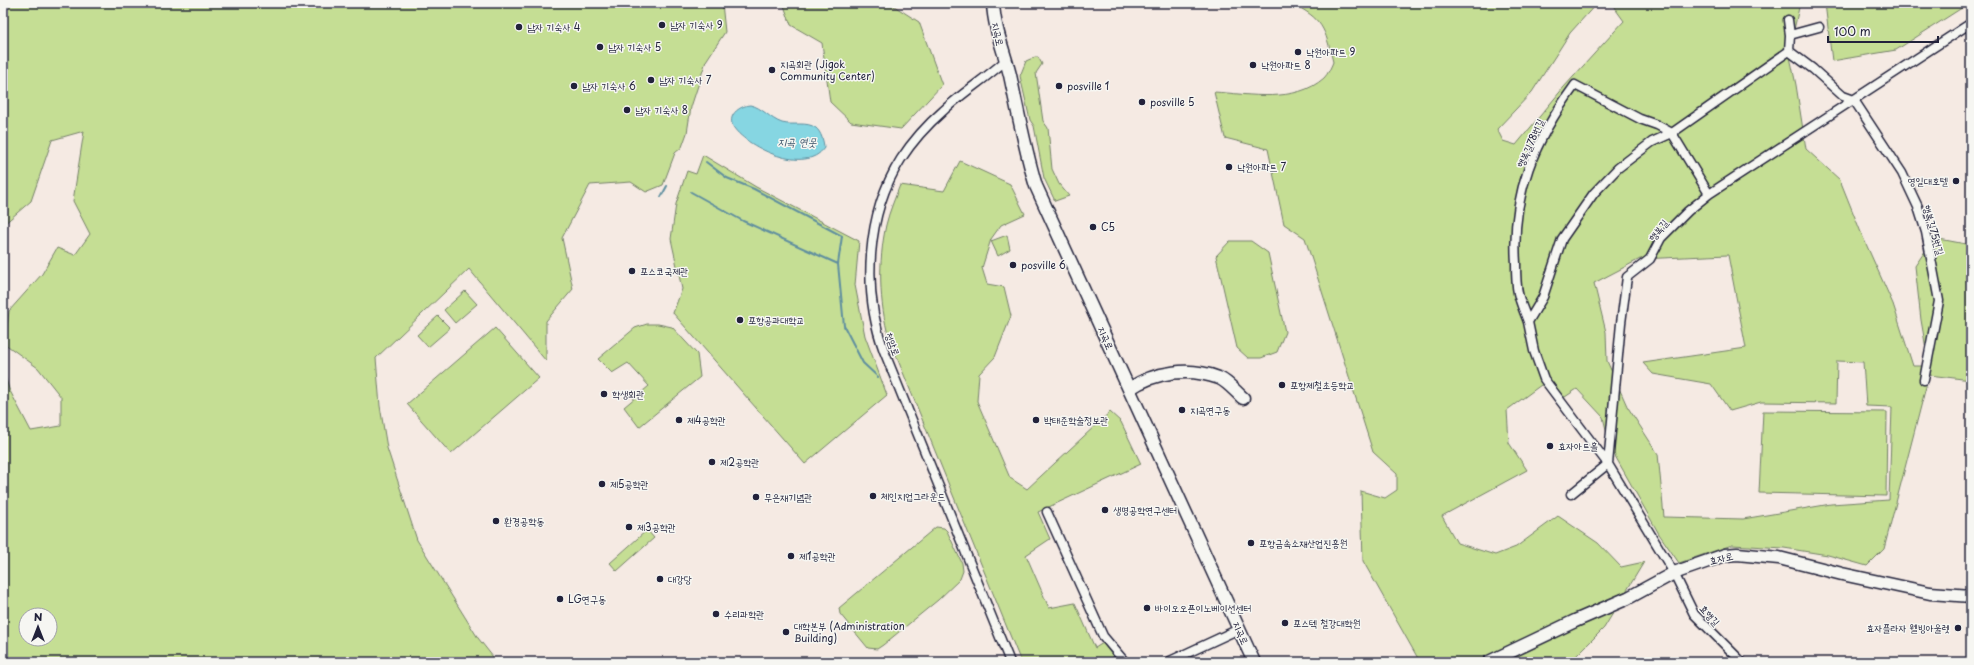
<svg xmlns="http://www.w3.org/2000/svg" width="1974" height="665" viewBox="0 0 1974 665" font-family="'Playpen Sans','Poor Story',sans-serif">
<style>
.green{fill:#c5de94;stroke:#748068;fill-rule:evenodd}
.water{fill:#86d6e2;stroke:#5e8e9f}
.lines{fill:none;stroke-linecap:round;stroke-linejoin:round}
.stream{stroke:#5e8e9f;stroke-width:2}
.street-casing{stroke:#22223b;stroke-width:11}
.secondary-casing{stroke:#22223b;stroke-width:15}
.street{stroke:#f6f6f2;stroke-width:8}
.secondary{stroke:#f6f6f2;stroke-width:12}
.poi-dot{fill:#22223b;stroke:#f6f6f2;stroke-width:1.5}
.labels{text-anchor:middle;stroke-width:3;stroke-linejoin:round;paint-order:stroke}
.poi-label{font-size:10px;fill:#22223b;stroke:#f6f6f2;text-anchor:start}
.street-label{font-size:10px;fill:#22223b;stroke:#f6f6f2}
.water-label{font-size:11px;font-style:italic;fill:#40586d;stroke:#f6f6f2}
</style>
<rect width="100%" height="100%" fill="#f5eae3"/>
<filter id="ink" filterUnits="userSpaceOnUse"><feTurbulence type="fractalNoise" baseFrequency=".025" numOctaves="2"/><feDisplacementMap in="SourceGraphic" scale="8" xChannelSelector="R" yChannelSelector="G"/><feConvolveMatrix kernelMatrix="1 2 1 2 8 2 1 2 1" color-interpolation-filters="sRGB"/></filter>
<g filter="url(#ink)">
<path class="green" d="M 3,3 L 722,3 L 725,32 L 706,61 L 691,107 L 687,133 L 682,147 L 675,153 L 663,185 L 646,192 L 631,182 L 590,185 L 562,238 L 573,289 L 546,321 L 546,361 L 469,269 L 376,358 L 380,406 L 387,448 L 417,540 L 478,638 L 497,662 L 3,662 L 3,369 L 9,389 L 31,431 L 61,426 L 61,397 L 38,368 L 5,344 L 9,311 L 42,274 L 57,248 L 75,255 L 90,234 L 73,201 L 84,131 L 52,140 L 31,201 L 3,225 ZM 26,615 L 50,615 L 50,639 L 26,639 Z
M 783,3 L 894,3 L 894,6 L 919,22 L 942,85 L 901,129 L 851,122 L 830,102 L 822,43 L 791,25 Z
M 1291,3 L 1597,3 L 1570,33 L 1532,92 L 1497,129 L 1503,141 L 1516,145 L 1564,87 L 1624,21 L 1611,3 L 1800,3 L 1789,52 L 1796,85 L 1806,149 L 1840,180 L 1862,235 L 1893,304 L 1913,366 L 1929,366 L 1921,320 L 1915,266 L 1934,238 L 1971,245 L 1971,380 L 1929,375 L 1884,549 L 1867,566 L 1828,555 L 1784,548 L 1732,545 L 1679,563 L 1659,534 L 1610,447 L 1603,417 L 1577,389 L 1565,397 L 1541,385 L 1507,410 L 1509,443 L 1527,470 L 1442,516 L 1457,543 L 1495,555 L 1516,547 L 1558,516 L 1598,543 L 1621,567 L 1644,562 L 1604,628 L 1570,662 L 1455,662 L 1453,660 L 1420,662 L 1363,561 L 1361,491 L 1385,498 L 1397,490 L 1397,474 L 1373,452 L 1305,238 L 1284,224 L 1268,149 L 1225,138 L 1214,92 C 1249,94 1295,104 1324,78 C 1328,74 1331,67 1333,62 C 1325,28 1323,19 1291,3 ZM 1728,255 L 1746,348 L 1643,363 L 1653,374 L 1711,384 L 1730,411 L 1761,402 L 1836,403 L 1837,361 L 1863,362 L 1866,406 L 1892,407 L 1889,500 L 1831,504 L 1743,519 L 1664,517 L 1658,454 L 1627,406 L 1607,361 L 1606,332 L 1594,283 L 1640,259 Z
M 1825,3 L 1967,3 L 1968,4 L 1896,50 L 1832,61 Z
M 1035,57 L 1038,57 L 1042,64 L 1036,73 L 1043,121 L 1048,128 L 1052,169 L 1059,184 L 1069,196 L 1055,201 L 1044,178 L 1034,126 L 1030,120 L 1020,76 L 1026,61 Z
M 703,155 L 756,187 L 859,241 L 855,285 L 865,336 L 887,395 L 805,464 L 673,313 L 682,289 L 671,239 L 676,204 L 687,171 L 696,174 Z
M 960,161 L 1010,184 L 1025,214 L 1001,225 L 991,239 L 982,268 L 987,284 L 1004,287 L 1011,316 L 995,357 L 979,374 L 977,401 L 1010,478 L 1027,489 L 1110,412 L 1121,422 L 1141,464 L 1038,512 L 1050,539 L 1026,555 L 1049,608 L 1075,603 L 1095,648 L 1103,643 L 1117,662 L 1021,662 L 889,338 C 879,303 878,262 886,225 C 889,212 895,198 900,185 L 944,191 Z
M 1007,235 L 1010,249 L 998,256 L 991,241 Z
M 1230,241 L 1251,241 L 1268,253 L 1285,332 L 1277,352 L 1261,358 L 1248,358 L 1237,348 L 1216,256 Z
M 465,291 L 477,304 L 455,323 L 444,310 Z
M 438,316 L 450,328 L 428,347 L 417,335 Z
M 647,324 L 658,324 L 672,327 L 697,354 L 700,377 L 639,427 L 624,407 L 649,386 L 628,363 L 612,373 L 598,359 L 635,328 Z
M 495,328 L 539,378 L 451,454 L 407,404 Z
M 1763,411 L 1887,412 L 1886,496 L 1759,493 Z
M 936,527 L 944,528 L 947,531 L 962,563 L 963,571 L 960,579 L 938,600 L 883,645 L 877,649 L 868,648 L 840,614 L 839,608 Z
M 647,530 L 654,538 L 617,571 L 610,563 Z"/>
<path class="water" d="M 750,105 C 762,107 770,119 782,123 C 793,126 807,121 816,128 C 821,132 824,142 824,148 C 806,175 748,148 734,128 C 726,116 739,106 750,105 Z"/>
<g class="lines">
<path class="stream" d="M 706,162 L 727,178 L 754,189 L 842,236 L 838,264 L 844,326 L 863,363 L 878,377
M 691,192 L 743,221 L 838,264
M 661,197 L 667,186"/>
<defs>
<path id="street" d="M 1788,20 L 1790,35
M 1789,51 L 1813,69 L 1843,96 L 1854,100 L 1902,173 L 1918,207 L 1926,232 L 1939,301 L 1924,380
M 1789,51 L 1790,35 L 1819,27
M 1005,61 C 985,79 962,93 943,111 C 927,125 912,142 901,159 C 866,214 862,291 884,351 L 1010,662
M 1528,322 C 1525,313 1520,303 1518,293 C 1516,284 1516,273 1516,263 C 1511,193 1535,140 1575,85 L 1640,119 L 1657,125 L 1672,133 L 1709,194
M 1571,494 L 1608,464 L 1544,379 L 1534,351 L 1528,322 L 1543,297 L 1562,239 L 1594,193 L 1618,168 L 1652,142 L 1672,133 L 1789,51
M 1047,512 L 1103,636 L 1125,662
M 1168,662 L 1239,629
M 1742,662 L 1694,614 L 1674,573 L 1608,464 L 1621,323 L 1627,277 L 1650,259 L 1661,238 L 1688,211 L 1709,194 L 1971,23"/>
<path id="secondary" d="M 993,3 C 994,28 1004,51 1010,75 C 1018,112 1025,150 1036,186 L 1254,662
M 1129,389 C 1156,371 1190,367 1219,378 C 1228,382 1236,392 1243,398
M 1489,662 L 1575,621 L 1628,598 L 1674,573 L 1725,555 L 1737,554 L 1779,558 L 1842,574 L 1930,593 L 1971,596"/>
</defs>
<use href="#street" class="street-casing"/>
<use href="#secondary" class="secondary-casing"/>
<use href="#street" class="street"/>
<use href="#secondary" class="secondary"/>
</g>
</g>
<g class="poi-dot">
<circle cx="662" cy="25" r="4"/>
<circle cx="519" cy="27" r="4"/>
<circle cx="600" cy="47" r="4"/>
<circle cx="1298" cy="52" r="4"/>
<circle cx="1253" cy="65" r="4"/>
<circle cx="772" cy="70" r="4"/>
<circle cx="651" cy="80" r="4"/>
<circle cx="574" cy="86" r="4"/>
<circle cx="1059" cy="86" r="4"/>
<circle cx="1142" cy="102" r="4"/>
<circle cx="627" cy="110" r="4"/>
<circle cx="1229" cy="167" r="4"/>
<circle cx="1956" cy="181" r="4"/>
<circle cx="1093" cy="227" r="4"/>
<circle cx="1013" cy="265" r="4"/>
<circle cx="632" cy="271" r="4"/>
<circle cx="740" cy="320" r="4"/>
<circle cx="1282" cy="385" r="4"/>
<circle cx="604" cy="394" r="4"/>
<circle cx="1182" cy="410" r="4"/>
<circle cx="679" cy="420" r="4"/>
<circle cx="1036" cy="420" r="4"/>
<circle cx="1550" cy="446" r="4"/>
<circle cx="712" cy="462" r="4"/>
<circle cx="602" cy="484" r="4"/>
<circle cx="873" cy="496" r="4"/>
<circle cx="756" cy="497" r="4"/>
<circle cx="1105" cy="510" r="4"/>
<circle cx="496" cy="521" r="4"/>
<circle cx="629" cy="527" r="4"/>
<circle cx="1251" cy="543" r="4"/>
<circle cx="791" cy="556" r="4"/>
<circle cx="660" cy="579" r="4"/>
<circle cx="560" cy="599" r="4"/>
<circle cx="1147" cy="608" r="4"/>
<circle cx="716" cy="614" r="4"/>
<circle cx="1285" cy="623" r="4"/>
<circle cx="1958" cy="628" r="4"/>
<circle cx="786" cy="632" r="4"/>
</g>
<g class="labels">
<g class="poi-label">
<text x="670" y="29">남자 기숙사 9</text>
<text x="527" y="31">남자 기숙사 4</text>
<text x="608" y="51">남자 기숙사 5</text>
<text x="1306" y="56">낙원아파트 9</text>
<text x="780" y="68">지곡회관 (Jigok<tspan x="780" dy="12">Community Center)</tspan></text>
<text x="1261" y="69">낙원아파트 8</text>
<text x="659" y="84">남자 기숙사 7</text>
<text x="582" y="90">남자 기숙사 6</text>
<text x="1067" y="90">posville 1</text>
<text x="1150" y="106">posville 5</text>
<text x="635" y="114">남자 기숙사 8</text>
<text x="1237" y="171">낙원아파트 7</text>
<text x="1948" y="185" text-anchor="end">영일대호텔</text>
<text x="1101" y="231">C5</text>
<text x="1021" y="269">posville 6</text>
<text x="640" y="275">포스코국제관</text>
<text x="748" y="324">포항공과대학교</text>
<text x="1290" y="389">포항제철초등학교</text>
<text x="612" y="398">학생회관</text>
<text x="1190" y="414">지곡연구동</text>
<text x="687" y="424">제4공학관</text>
<text x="1044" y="424">박태준학술정보관</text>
<text x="1558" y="450">효자아트홀</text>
<text x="720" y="466">제2공학관</text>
<text x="610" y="488">제5공학관</text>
<text x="881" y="500">체인지업그라운드</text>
<text x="764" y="501">무은재기념관</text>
<text x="1113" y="514">생명공학연구센터</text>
<text x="504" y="525">환경공학동</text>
<text x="637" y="531">제3공학관</text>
<text x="1259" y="547">포항금속소재산업진흥원</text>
<text x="799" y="560">제1공학관</text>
<text x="668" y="583">대강당</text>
<text x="568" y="603">LG연구동</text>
<text x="1155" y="612">바이오오픈이노베이션센터</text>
<text x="724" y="618">수리과학관</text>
<text x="1293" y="627">포스텍 철강대학원</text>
<text x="794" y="630">대학본부 (Administration<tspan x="794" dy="12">Building)</tspan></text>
<text x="1950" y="632" text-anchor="end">효자플라자 웰빙아울렛</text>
</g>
<g class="street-label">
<text transform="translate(998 34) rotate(77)" y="4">지곡로</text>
<text transform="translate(1530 143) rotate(-66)" y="4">행복길78번길</text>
<text transform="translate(1658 230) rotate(-52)" y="4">행복길</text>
<text transform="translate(1934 230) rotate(74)" y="4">행복길75번길</text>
<text transform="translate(1106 338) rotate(67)" y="4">지곡로</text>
<text transform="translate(893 344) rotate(70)" y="4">청암로</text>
<text transform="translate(1721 558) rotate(-14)" y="4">효자로</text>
<text transform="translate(1710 615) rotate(48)" y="4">효행길</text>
<text transform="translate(1241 633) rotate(66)" y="4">지곡로</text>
</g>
<g class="water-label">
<text x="797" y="146">지곡 연못</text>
</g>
</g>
<rect width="1974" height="665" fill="none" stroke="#f6f6f2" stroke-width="16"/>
<rect x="8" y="8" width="1958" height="649" fill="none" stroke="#22223b" stroke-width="1.5" filter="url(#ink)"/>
<g transform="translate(38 627)"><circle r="19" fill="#f6f6f2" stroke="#a1a1a9"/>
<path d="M0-3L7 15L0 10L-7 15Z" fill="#22223b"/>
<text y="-6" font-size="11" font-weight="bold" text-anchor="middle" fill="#22223b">N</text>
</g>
<path d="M1828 36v6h110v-6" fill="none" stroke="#22223b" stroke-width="2"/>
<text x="1834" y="36" font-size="12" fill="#22223b" stroke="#f6f6f2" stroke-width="3" paint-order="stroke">100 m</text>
</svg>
